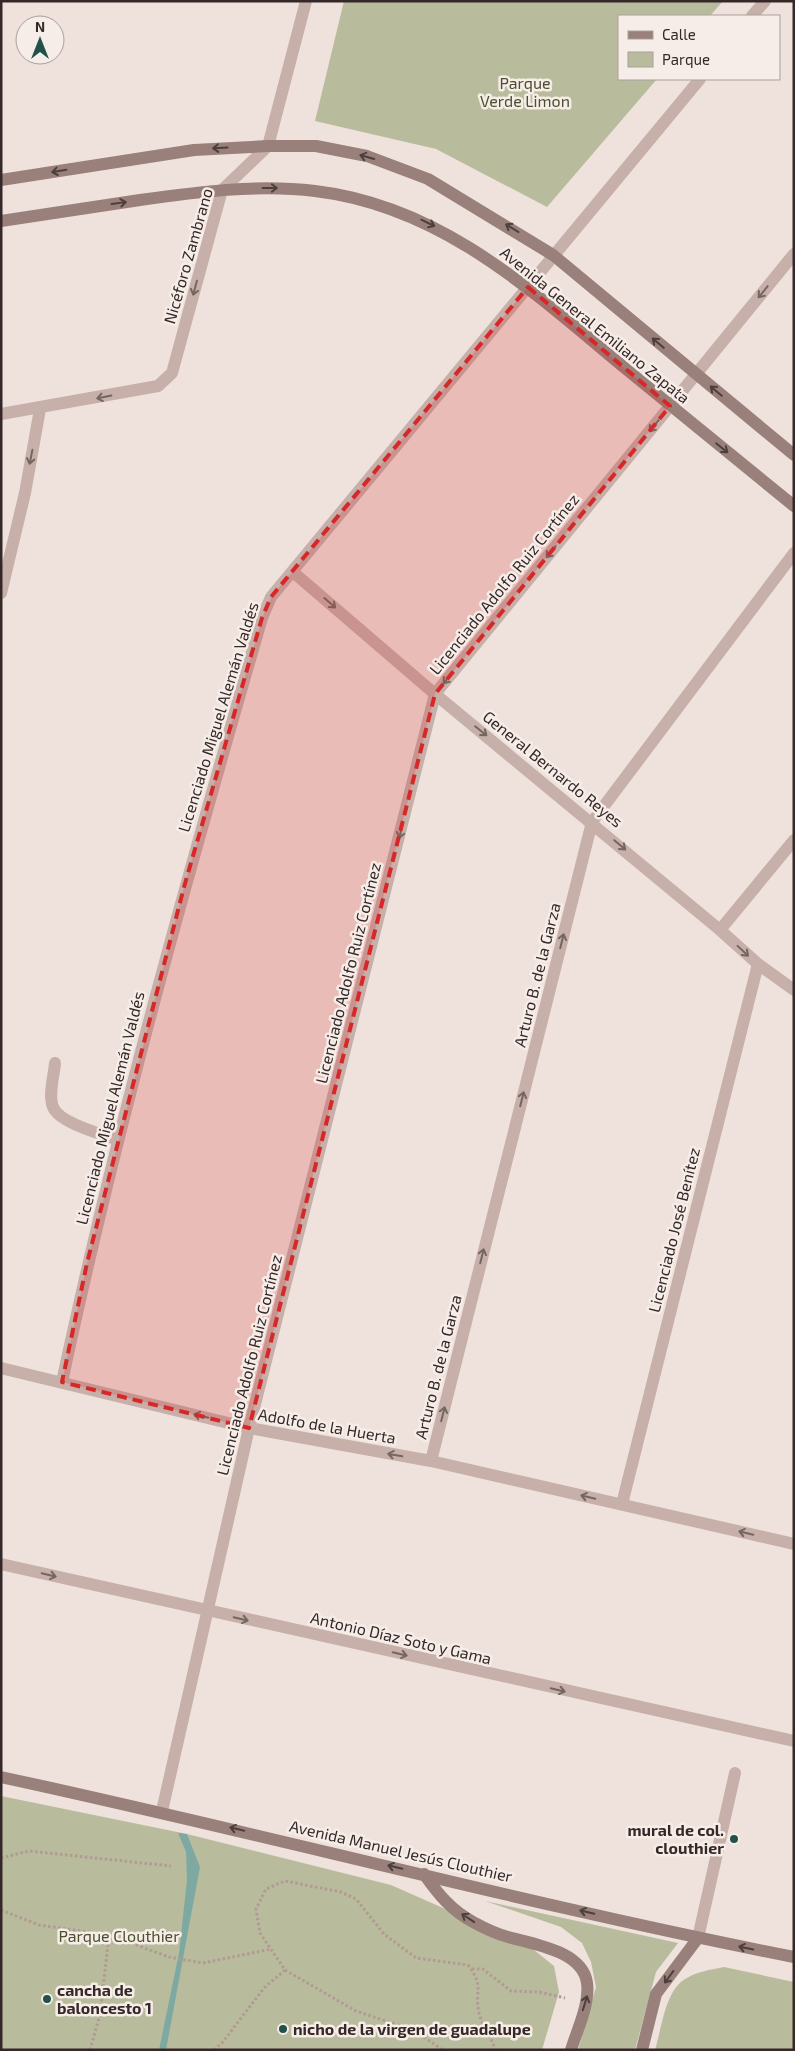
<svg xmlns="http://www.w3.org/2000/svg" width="795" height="2051" viewBox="0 0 795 2051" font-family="'Exo 2',sans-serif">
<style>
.green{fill:#b8bc9d}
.water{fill:#7ea9a2}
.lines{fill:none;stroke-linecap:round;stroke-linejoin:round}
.path{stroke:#b19a93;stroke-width:3;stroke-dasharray:2.5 2.5;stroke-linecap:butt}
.lane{stroke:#c6b0a9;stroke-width:12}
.street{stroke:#c6b0a9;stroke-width:12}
.secondary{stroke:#99807b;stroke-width:12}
.oneway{stroke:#4d3f3d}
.oneway2{stroke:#766662}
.marked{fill:#d62828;fill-opacity:0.2;stroke:#d62828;stroke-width:4;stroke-dasharray:10 6;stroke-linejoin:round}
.poi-dot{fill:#22514b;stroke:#f7ede8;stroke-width:2}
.labels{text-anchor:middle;stroke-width:5;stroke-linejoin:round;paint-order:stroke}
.park-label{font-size:16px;fill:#4a4f2e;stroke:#f7ede8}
.street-label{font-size:16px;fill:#342928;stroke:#f7ede8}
.poi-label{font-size:16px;font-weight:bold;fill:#342928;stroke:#f7ede8;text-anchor:start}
</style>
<rect width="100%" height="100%" fill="#efe2dc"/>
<path class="green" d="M 344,1 L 723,1 L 710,16 L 619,16 L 619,79 L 657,79 L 547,207 L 436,149 L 315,121 Z
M 1,1796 L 187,1834 L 391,1885 L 529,1946 L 554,1966 L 559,1992 L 542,2050 L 1,2050 Z
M 485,1901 L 678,1943 L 656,1972 L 635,2050 L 578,2050 L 596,1987 L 591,1962 L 582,1943 L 561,1927 Z
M 724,1967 L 794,1982 L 794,2050 L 655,2050 C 661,2030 664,2002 677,1986 C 688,1973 709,1970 724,1967 Z"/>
<path class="water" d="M 178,1833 L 187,1834 L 200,1867 L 166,2050 L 159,2050 L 179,1953 L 187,1880 L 186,1852 Z"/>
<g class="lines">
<path class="path" d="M 1,1858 L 29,1851 L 171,1866
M 1,1910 L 39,1925 L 109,1935 L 169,1957 L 203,1963 L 271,1949
M 472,1969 L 483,1969 L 511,1991 L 539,1992 L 565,1998
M 285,1970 L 356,2011 L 413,2030 L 443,2050
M 90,2050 L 100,2015 L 109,1935
M 214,2050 L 222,2043 L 264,1988 L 285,1970 L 260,1933 L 256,1909 L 266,1889 L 285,1881 L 341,1892 L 356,1899 L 384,1934 L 416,1958 L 468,1965 C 485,1987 474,1991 479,2013 C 482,2026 492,2037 495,2050"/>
<path class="lane" d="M 55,1063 C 54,1076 48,1095 53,1107 C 59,1123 102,1134 118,1140"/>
<path class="street" d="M 752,16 L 765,1
M 1,414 L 158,386 L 172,373 L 222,190 L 268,146 L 306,1
M 293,572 L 435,694 L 720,930 L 758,964 L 794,990
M 1,593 L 25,493 L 40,409
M 720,930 L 794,840
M 1,1368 L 249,1428 L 431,1461 L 794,1544
M 62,1382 C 117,1124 189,871 262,618 L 271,597 L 700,79
M 431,1461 L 592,822 L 794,553
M 622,1504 L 758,964
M 1,1564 L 794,1741
M 162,1811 L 249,1428 L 435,694 L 794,254
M 698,1938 L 735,1773"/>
<path class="secondary" d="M 1,180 L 194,150 L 268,146 L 316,146 L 367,156 L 428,179 L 553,255 L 794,455
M 1,221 C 47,214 93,207 140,200 C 197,192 256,184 315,191 C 442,206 532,291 626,369 C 682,415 738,461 794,506
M 1,1777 C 266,1834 528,1905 794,1957
M 424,1874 C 438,1894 451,1910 473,1922 C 484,1928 497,1934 508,1937 C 533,1944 583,1951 587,1983 C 590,2004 577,2030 571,2050
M 642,2050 L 656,1994 L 698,1938"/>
</g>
<defs><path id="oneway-shaft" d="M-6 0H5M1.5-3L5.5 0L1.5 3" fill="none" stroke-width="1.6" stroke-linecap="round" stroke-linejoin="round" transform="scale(1.25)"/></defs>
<g class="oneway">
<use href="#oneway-shaft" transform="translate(220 148) rotate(177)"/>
<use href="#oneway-shaft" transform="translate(367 157) rotate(-164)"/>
<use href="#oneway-shaft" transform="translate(59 171) rotate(171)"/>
<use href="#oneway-shaft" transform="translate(270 188)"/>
<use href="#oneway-shaft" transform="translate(119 203) rotate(-8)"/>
<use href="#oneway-shaft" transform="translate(428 223) rotate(26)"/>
<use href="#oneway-shaft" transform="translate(512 228) rotate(-148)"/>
<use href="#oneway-shaft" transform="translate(658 343) rotate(-140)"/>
<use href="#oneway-shaft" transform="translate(716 391) rotate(-140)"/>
<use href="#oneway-shaft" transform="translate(722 448) rotate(39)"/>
<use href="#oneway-shaft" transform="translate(237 1829) rotate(-167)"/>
<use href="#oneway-shaft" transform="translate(395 1867) rotate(-167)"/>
<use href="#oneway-shaft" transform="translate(587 1912) rotate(-167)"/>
<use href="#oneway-shaft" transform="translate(468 1918) rotate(-146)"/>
<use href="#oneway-shaft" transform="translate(746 1948) rotate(-168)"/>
<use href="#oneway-shaft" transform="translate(669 1977) rotate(126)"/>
<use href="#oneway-shaft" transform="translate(585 2003) rotate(-73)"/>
</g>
<g class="oneway2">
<use href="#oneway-shaft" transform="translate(195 288) rotate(105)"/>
<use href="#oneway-shaft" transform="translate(763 292) rotate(129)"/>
<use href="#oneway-shaft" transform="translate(104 397) rotate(169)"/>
<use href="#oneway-shaft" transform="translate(654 426) rotate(129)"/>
<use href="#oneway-shaft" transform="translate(31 457) rotate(101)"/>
<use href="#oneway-shaft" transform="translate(551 552) rotate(129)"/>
<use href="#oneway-shaft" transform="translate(330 603) rotate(41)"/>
<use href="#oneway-shaft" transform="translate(448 678) rotate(129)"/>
<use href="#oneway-shaft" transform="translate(481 731) rotate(39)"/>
<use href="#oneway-shaft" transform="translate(401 831) rotate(104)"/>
<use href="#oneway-shaft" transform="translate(620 845) rotate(40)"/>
<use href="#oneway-shaft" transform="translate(562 941) rotate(-76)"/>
<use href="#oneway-shaft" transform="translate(743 951) rotate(43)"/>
<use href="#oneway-shaft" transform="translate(522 1099) rotate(-76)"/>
<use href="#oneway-shaft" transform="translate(482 1256) rotate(-76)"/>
<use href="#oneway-shaft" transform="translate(443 1414) rotate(-76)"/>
<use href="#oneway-shaft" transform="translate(201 1416) rotate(-166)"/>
<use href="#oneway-shaft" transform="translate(395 1455) rotate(-170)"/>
<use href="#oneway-shaft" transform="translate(588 1497) rotate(-167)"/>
<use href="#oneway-shaft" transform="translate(746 1533) rotate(-167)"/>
<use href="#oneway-shaft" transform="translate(49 1575) rotate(13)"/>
<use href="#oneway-shaft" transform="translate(241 1619) rotate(13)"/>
<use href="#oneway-shaft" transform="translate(400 1654) rotate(13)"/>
<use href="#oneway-shaft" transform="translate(558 1690) rotate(13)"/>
</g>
<path class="marked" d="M 528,287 L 670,406 L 435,694 L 249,1428 L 62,1382 L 87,1263 L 184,887 L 262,618 L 271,597 Z"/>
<g class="poi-dot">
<circle cx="734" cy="1839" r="5"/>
<circle cx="47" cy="1999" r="5"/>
<circle cx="283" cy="2029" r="5"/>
</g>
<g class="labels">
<g class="park-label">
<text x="525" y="89">Parque<tspan x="525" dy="18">Verde Limon</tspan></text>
<text x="119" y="1942">Parque Clouthier</text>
</g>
<g class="street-label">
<text transform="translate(188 256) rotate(-74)" y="6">Nicéforo Zambrano</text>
<text transform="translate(595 325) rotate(39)" y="6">Avenida General Emiliano Zapata</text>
<text transform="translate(504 584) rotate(-51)" y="6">Licenciado Adolfo Ruiz Cortínez</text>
<text transform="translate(218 717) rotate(-73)" y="6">Licenciado Miguel Alemán Valdés</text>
<text transform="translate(553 769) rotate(39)" y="6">General Bernardo Reyes</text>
<text transform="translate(348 973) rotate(-76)" y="6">Licenciado Adolfo Ruiz Cortínez</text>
<text transform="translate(537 975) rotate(-76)" y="6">Arturo B. de la Garza</text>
<text transform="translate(110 1108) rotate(-76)" y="6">Licenciado Miguel Alemán Valdés</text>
<text transform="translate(674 1230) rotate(-76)" y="6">Licenciado José Benítez</text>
<text transform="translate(249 1365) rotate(-76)" y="6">Licenciado Adolfo Ruiz Cortínez</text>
<text transform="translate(438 1367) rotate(-76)" y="6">Arturo B. de la Garza</text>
<text transform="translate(327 1426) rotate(10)" y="6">Adolfo de la Huerta</text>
<text transform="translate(401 1638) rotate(13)" y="6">Antonio Díaz Soto y Gama</text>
<text transform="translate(401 1851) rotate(13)" y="6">Avenida Manuel Jesús Clouthier</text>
</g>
<g class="poi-label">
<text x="724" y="1836" text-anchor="end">mural de col.<tspan x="724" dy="18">clouthier</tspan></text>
<text x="57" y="1996">cancha de<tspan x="57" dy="18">baloncesto 1</tspan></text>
<text x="293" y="2035">nicho de la virgen de guadalupe</text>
</g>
</g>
<rect width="795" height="2051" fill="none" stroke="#342928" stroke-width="5"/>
<rect x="618" y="15" width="162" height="65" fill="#f7ede8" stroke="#a99f9b"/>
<rect x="628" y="31" width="25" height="8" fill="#99807b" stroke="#a99f9b"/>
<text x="662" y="40" font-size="15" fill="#342928">Calle</text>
<rect x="628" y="52" width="25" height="15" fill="#b8bc9d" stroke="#a99f9b"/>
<text x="662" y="65" font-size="15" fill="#342928">Parque</text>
<g transform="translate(40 40)"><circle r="24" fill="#f7ede8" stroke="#a99f9b"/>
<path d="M0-4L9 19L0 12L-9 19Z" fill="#22514b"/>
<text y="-8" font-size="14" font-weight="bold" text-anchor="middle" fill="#342928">N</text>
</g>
</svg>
